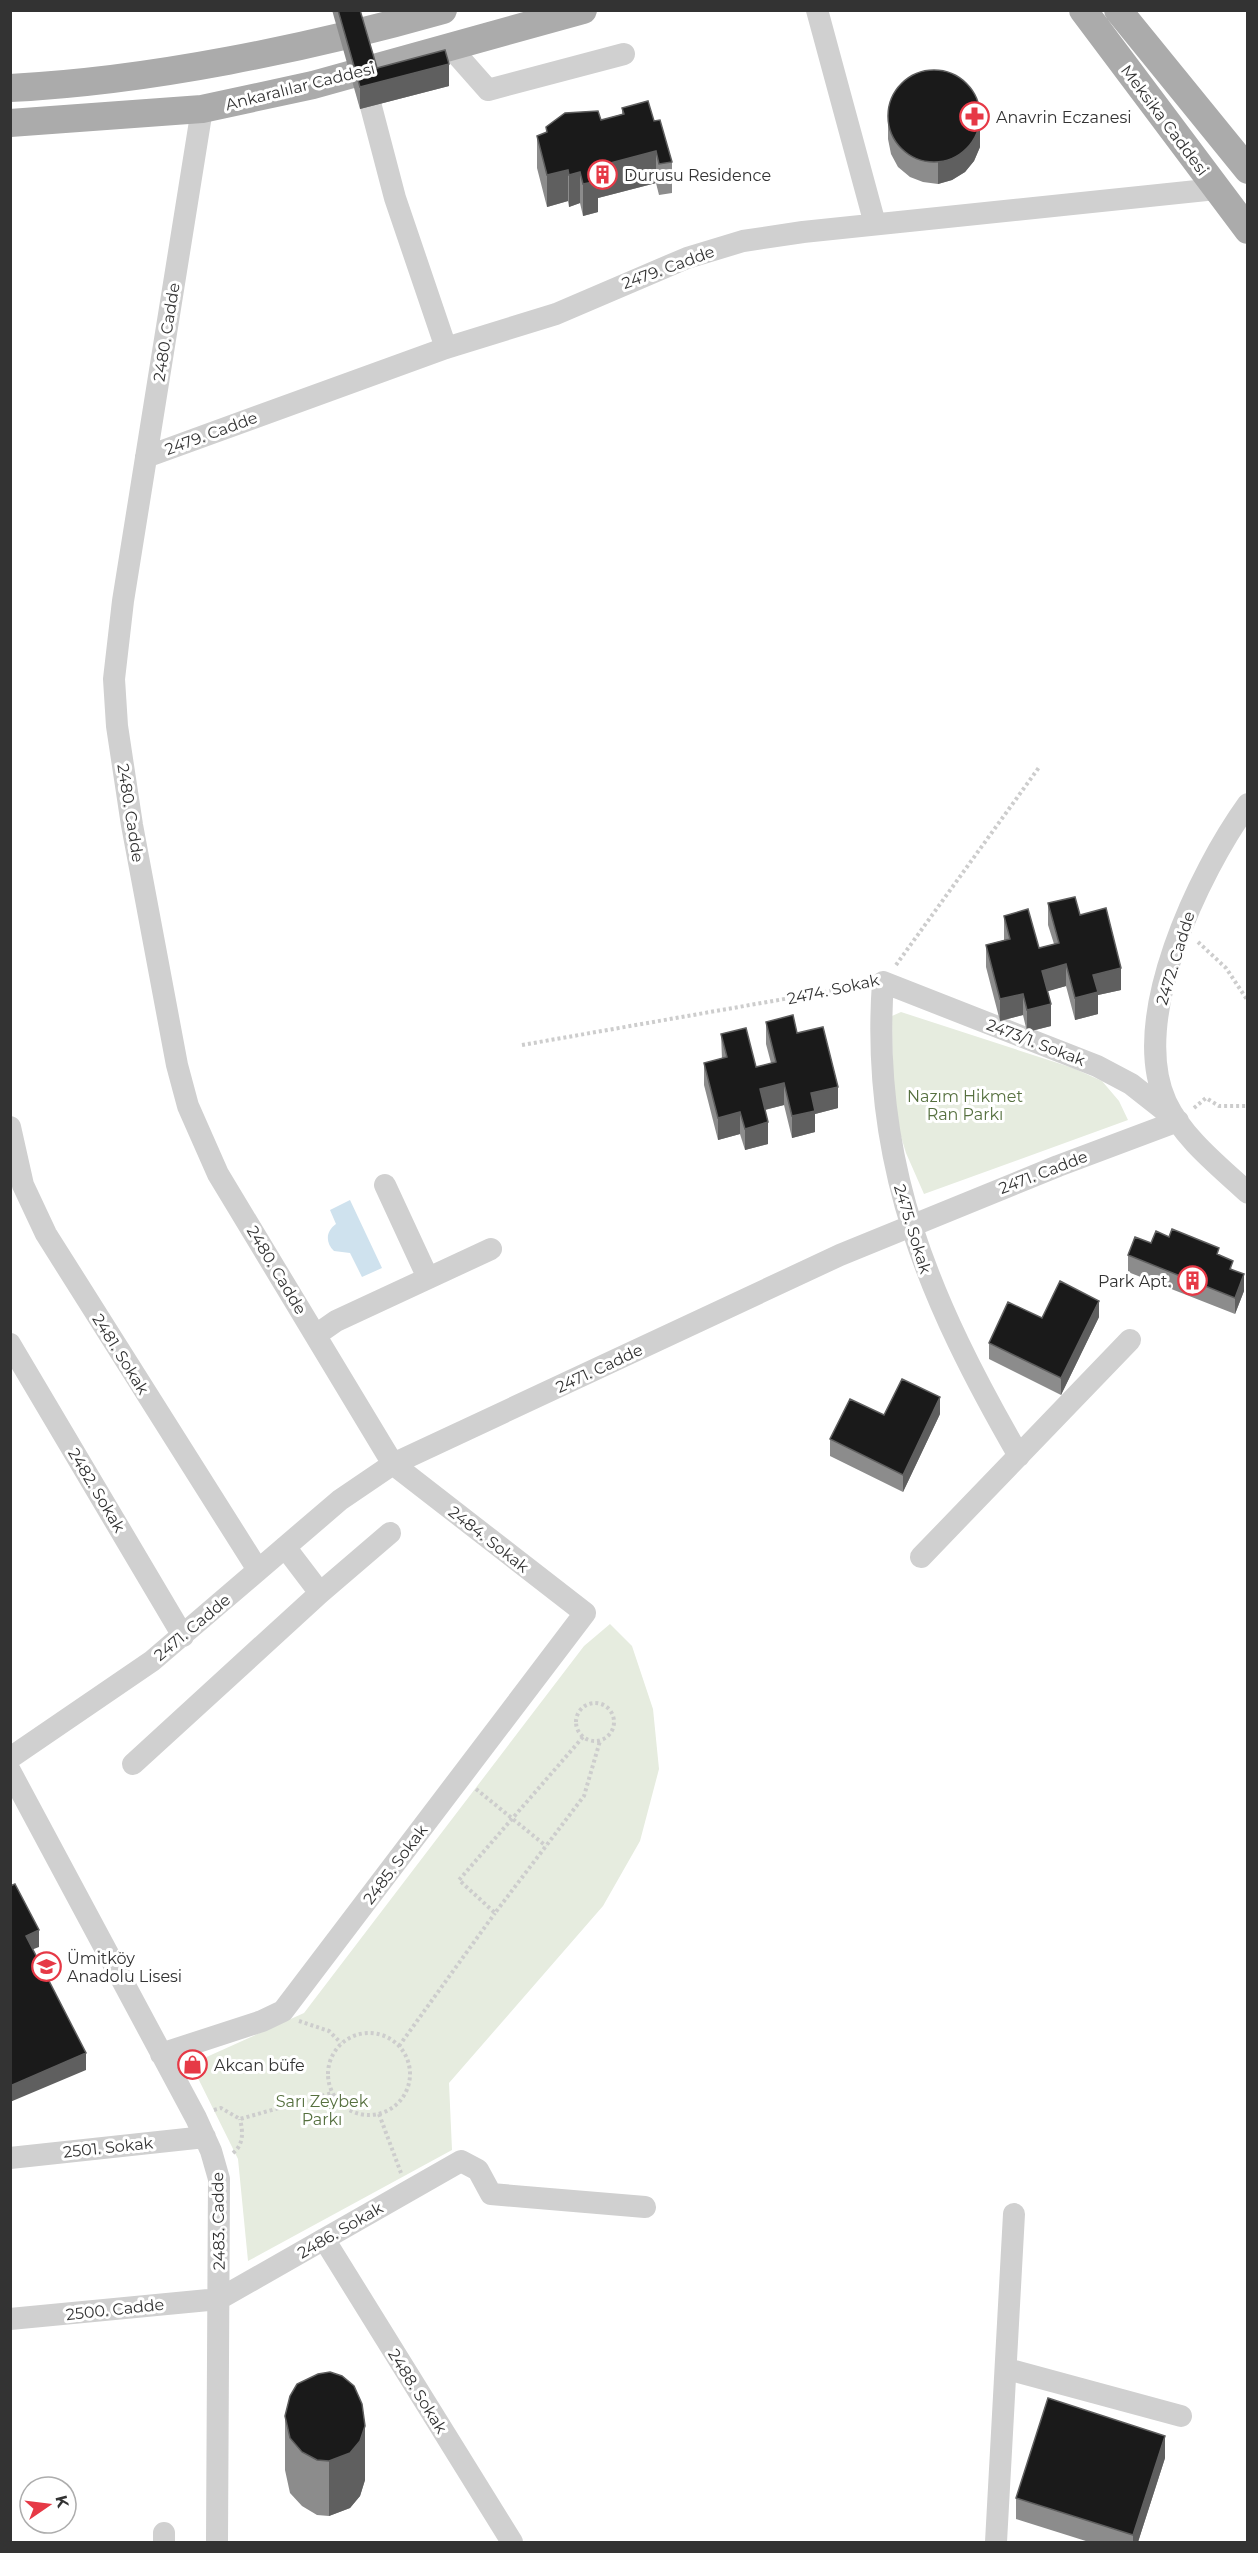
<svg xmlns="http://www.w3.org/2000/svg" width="1258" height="2553" viewBox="0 0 1258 2553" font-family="Montserrat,sans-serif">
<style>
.green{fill:#e6ecdf}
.water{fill:#cfe2ee}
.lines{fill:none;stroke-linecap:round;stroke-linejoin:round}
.path{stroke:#cdcdcd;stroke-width:4;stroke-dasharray:3 3;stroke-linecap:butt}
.minor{stroke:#d0d0d0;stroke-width:22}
.major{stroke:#ababab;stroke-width:28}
.wall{fill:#8c8c8c}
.shaded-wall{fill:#5f5f5f}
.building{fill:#1a1a1a;stroke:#5f5f5f;stroke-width:1.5}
.labels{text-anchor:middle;stroke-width:6;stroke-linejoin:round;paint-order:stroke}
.street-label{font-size:16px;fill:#333;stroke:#fff}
.poi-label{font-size:16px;fill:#333;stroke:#fff;text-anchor:start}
.park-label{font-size:16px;fill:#56703f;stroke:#fff}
</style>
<rect width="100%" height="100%" fill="#fff"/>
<path class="green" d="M 901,1012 L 1073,1068 L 1102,1081 L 1119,1101 L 1128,1120 L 924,1194 L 906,1153 L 893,1110 L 892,1016 Z
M 610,1624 L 632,1646 L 653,1709 L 659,1769 L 640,1841 L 603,1906 L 449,2083 L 452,2150 L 248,2261 L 238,2159 L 191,2064 L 304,2013 L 584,1646 Z"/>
<path class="water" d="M 350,1200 L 382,1268 L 362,1277 L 350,1253 L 334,1251 C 325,1242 326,1231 336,1224 L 330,1210 Z"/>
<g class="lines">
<path class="path" d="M 1198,942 L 1226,968 L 1248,1001
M 896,965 L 1040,766
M 522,1045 L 864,985
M 1194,1108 L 1206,1098 L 1219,1106 L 1248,1106
M576 1722a19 19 0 1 1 38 0a19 19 0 1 1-38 0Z
M 583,1737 L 459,1880 L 495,1913 L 584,1796 L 600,1741
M 476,1789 L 546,1846
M 299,2021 L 329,2031 L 341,2043
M328 2074a41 41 0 1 1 82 0a41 41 0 1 1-82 0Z
M 399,2046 L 495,1913
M 214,2110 L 221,2108 L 240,2119 L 332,2093
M 379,2114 L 401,2173
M 233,2153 C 244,2144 243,2132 240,2119"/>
<path class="minor" d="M 817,10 L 875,224
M 450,47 L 488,90 L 624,54
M 363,76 L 395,198 L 446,348
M 146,457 L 446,348 L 556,314 L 687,258 L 743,241 L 803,232 L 1216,189
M 1248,804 C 1199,872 1128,1019 1166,1102 C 1183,1138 1219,1166 1248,1193
M 10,1127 L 23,1185 L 46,1234 L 258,1570
M 385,1185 L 428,1278
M 316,1335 L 336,1321 L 491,1249
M 10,1344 L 183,1636
M 1019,1456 C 930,1302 870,1164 883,982 L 1097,1066 L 1131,1084 L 1178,1121
M 285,1547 L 320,1593
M 921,1557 L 1130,1340
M 10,1758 L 152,1661 L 340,1500 L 393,1464 L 840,1255 L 1058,1166 L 1178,1121
M 133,1764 L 320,1593 L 390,1533
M 10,1771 L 196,2118 L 211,2151 L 219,2179 L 217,2542
M 161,2054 L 262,2021 L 283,2011 L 585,1613 L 393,1464 L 218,1174 L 188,1106 L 177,1065 L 132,825 L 117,726 L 114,679 L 123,601 L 202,109
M 10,2158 L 205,2137
M 324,2239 L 512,2542
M 10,2319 L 219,2299 L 461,2161 L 478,2170 L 491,2194 L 645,2207
M 1007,2369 L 1181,2416
M 164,2533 L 164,2542
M 996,2542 L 1014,2214"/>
<path class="major" d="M 1083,10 L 1248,230
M 1118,10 L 1248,170
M 10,88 C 150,81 309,48 443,10
M 10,123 L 202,109 L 313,85 L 583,10"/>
</g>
<path class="wall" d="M 332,10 L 360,10 L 377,68 L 449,86 L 360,109 Z
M 622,108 L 654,121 L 672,162 L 672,193 L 659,195 L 656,183 L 598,198 L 598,212 L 583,216 L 580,203 L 569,207 L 568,201 L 547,207 L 537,168 L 537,136 L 546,133 L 546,127 L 601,120 L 622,114 Z
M 888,117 L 980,132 L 980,147 L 974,161 L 965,172 L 952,180 L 938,184 L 923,182 L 910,177 L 898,167 L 891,154 L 888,139 Z
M 1048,903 L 1080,915 L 1121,990 L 1098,995 L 1098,1014 L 1075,1020 L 1066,986 L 1047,991 L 1051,1026 L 1027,1032 L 1023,1015 L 1000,1021 L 986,967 L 986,945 L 1004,940 L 1004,916 L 1039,948 L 1054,944 L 1048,925 Z
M 766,1022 L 797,1033 L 838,1108 L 815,1114 L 815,1132 L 792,1138 L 784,1105 L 765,1110 L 768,1144 L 745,1150 L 740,1134 L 718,1140 L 704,1085 L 704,1063 L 722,1059 L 721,1034 L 756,1067 L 771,1063 L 766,1044 Z
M 1151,1243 L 1219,1255 L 1233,1270 L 1244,1291 L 1235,1314 L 1128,1272 L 1128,1255 Z
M 1099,1317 L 1061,1395 L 989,1359 L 989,1343 L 1042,1318 Z
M 940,1414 L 903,1492 L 830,1456 L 830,1439 Z
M 285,2416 L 365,2480 L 360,2496 L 350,2508 L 329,2516 L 317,2515 L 302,2506 L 290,2493 L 285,2470 Z
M 1165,2458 L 1138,2542 L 1089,2542 L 1016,2519 L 1016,2498 Z"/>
<path class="shaded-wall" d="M 449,64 L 449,86 L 360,109 L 360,87 Z
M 980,110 L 980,147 L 974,161 L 965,172 L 952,180 L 938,184 L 938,162 Z
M 656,151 L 656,183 L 598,198 L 598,212 L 583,216 L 583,184 L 595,167 Z
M 568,170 L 568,201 L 547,207 L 547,175 Z
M 580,172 L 580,203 L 569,207 L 569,175 Z
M 1066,964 L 1066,986 L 1042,993 L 1042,971 Z
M 1121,968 L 1121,990 L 1098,995 L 1098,1014 L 1075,1020 L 1075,998 L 1093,975 Z
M 1023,994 L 1023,1015 L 1000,1021 L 1000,999 Z
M 1051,1004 L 1051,1026 L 1027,1032 L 1027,1010 Z
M 784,1083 L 784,1105 L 760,1111 L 760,1089 Z
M 838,1087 L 838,1108 L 815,1114 L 815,1132 L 792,1138 L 792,1116 L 811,1093 Z
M 740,1112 L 740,1134 L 718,1140 L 718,1118 Z
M 768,1122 L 768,1144 L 745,1150 L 745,1129 Z
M 1244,1274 L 1244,1291 L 1235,1314 L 1235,1298 Z
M 1099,1301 L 1099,1317 L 1061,1395 L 1061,1378 Z
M 940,1397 L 940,1414 L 903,1492 L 903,1475 Z
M 39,1930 L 39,1947 L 26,1952 L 26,1936 Z
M 86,2053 L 86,2070 L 10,2102 L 10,2086 Z
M 365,2426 L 365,2480 L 360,2496 L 350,2508 L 329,2516 L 329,2461 Z
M 1165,2436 L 1165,2458 L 1138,2542 L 1133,2542 L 1133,2535 Z"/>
<path class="building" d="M 338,10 L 360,10 L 377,68 L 445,50 L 449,64 L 360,87 Z
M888 116a46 46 0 1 1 92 0a46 46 0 1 1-92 0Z
M 648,101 L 654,121 L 660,120 L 672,162 L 659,164 L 656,151 L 595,167 L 598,181 L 583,184 L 580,172 L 569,175 L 568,170 L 547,175 L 537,136 L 547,132 L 546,127 L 565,113 L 598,111 L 601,120 L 624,114 L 622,108 Z
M 1075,897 L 1080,915 L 1106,908 L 1121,968 L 1093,975 L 1098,992 L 1075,998 L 1066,964 L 1042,971 L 1051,1004 L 1027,1010 L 1023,994 L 1000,999 L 986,945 L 1010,939 L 1004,916 L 1028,909 L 1039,948 L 1059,943 L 1048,903 Z
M 793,1015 L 797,1033 L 823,1027 L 838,1087 L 811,1093 L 815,1111 L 792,1116 L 784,1083 L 760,1089 L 768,1122 L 745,1129 L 740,1112 L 718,1118 L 704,1063 L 727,1057 L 721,1034 L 746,1028 L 756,1067 L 776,1062 L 766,1022 Z
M 1172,1229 L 1219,1248 L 1217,1254 L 1233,1261 L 1230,1269 L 1244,1274 L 1235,1298 L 1128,1255 L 1135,1237 L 1151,1243 L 1156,1231 L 1169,1237 Z
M 1060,1281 L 1099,1301 L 1061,1378 L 989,1343 L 1008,1302 L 1042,1318 Z
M 902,1379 L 940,1397 L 903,1475 L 830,1439 L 850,1399 L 884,1415 Z
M 15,1884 L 39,1930 L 26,1936 L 86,2053 L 10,2086 L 10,1886 Z
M 330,2372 L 342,2376 L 354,2386 L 362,2404 L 365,2426 L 360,2441 L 350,2453 L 329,2461 L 317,2460 L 302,2452 L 290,2438 L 285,2416 L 290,2396 L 297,2384 L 318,2374 Z
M 1048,2398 L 1165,2436 L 1133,2535 L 1016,2498 Z"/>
<defs>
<symbol id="pharmacy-ring" viewBox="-11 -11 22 22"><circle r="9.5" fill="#fff" stroke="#e63946" stroke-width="1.5"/><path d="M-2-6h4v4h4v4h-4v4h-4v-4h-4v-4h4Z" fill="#e63946"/></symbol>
<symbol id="building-ring" viewBox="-11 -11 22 22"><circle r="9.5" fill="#fff" stroke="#e63946" stroke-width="1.5"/><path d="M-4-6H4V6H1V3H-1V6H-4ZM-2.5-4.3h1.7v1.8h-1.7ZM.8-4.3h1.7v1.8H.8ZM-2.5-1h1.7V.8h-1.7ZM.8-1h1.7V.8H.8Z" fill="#e63946"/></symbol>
<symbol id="school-ring" viewBox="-11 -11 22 22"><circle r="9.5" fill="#fff" stroke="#e63946" stroke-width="1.5"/><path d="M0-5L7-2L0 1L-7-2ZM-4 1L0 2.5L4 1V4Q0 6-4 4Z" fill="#e63946"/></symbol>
<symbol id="shop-ring" viewBox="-11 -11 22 22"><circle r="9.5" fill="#fff" stroke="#e63946" stroke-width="1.5"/><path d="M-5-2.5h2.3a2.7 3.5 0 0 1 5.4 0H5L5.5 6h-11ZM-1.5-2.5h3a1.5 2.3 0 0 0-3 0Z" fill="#e63946"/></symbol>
</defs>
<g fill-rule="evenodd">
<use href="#pharmacy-ring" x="958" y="100" width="33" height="33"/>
<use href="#building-ring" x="586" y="158" width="33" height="33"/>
<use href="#building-ring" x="1176" y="1264" width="33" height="33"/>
<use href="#school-ring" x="30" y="1950" width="33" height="33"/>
<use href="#shop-ring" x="176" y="2048" width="33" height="33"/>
</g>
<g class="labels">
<g class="street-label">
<text transform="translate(300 86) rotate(-14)" y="6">Ankaralılar Caddesi</text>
<text transform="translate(1165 120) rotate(53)" y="6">Meksika Caddesi</text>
<text transform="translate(668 267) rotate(-20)" y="6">2479. Cadde</text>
<text transform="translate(166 332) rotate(-81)" y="6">2480. Cadde</text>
<text transform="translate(211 433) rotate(-20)" y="6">2479. Cadde</text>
<text transform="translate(131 813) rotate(81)" y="6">2480. Cadde</text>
<text transform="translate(1175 958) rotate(-73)" y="6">2472. Cadde</text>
<text transform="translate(833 989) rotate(-12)" y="6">2474. Sokak</text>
<text transform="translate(1036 1042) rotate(21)" y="6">2473/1. Sokak</text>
<text transform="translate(1043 1172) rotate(-21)" y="6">2471. Cadde</text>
<text transform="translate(913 1229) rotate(73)" y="6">2475. Sokak</text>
<text transform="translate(277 1270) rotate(59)" y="6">2480. Cadde</text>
<text transform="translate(121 1354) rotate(58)" y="6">2481. Sokak</text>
<text transform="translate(599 1368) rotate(-25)" y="6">2471. Cadde</text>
<text transform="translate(97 1490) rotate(59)" y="6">2482. Sokak</text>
<text transform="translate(489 1539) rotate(38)" y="6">2484. Sokak</text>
<text transform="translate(192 1627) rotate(-40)" y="6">2471. Cadde</text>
<text transform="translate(395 1864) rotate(-53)" y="6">2485. Sokak</text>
<text transform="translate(108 2147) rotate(-6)" y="6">2501. Sokak</text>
<text transform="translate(218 2221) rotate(-91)" y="6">2483. Cadde</text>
<text transform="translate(340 2230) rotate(-30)" y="6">2486. Sokak</text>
<text transform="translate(115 2309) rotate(-6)" y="6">2500. Cadde</text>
<text transform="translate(418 2391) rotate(58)" y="6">2488. Sokak</text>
</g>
<g class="poi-label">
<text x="996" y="123">Anavrin Eczanesi</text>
<text x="624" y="181">Durusu Residence</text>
<text x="1171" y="1287" text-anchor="end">Park Apt.</text>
<text x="67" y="1964">Ümitköy<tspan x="67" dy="18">Anadolu Lisesi</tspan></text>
<text x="214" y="2071">Akcan büfe</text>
</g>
<g class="park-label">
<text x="965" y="1102">Nazım Hikmet<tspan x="965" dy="18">Ran Parkı</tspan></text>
<text x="322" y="2107">Sarı Zeybek<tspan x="322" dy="18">Parkı</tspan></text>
</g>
</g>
<rect width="1258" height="2553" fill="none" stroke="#333333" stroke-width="24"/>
<g transform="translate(48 2505) rotate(76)"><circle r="28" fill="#ffffff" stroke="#adadad" stroke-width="1.5"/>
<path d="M0-4.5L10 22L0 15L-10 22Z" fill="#e63946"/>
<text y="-9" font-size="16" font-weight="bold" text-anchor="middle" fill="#333333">K</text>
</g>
</svg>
